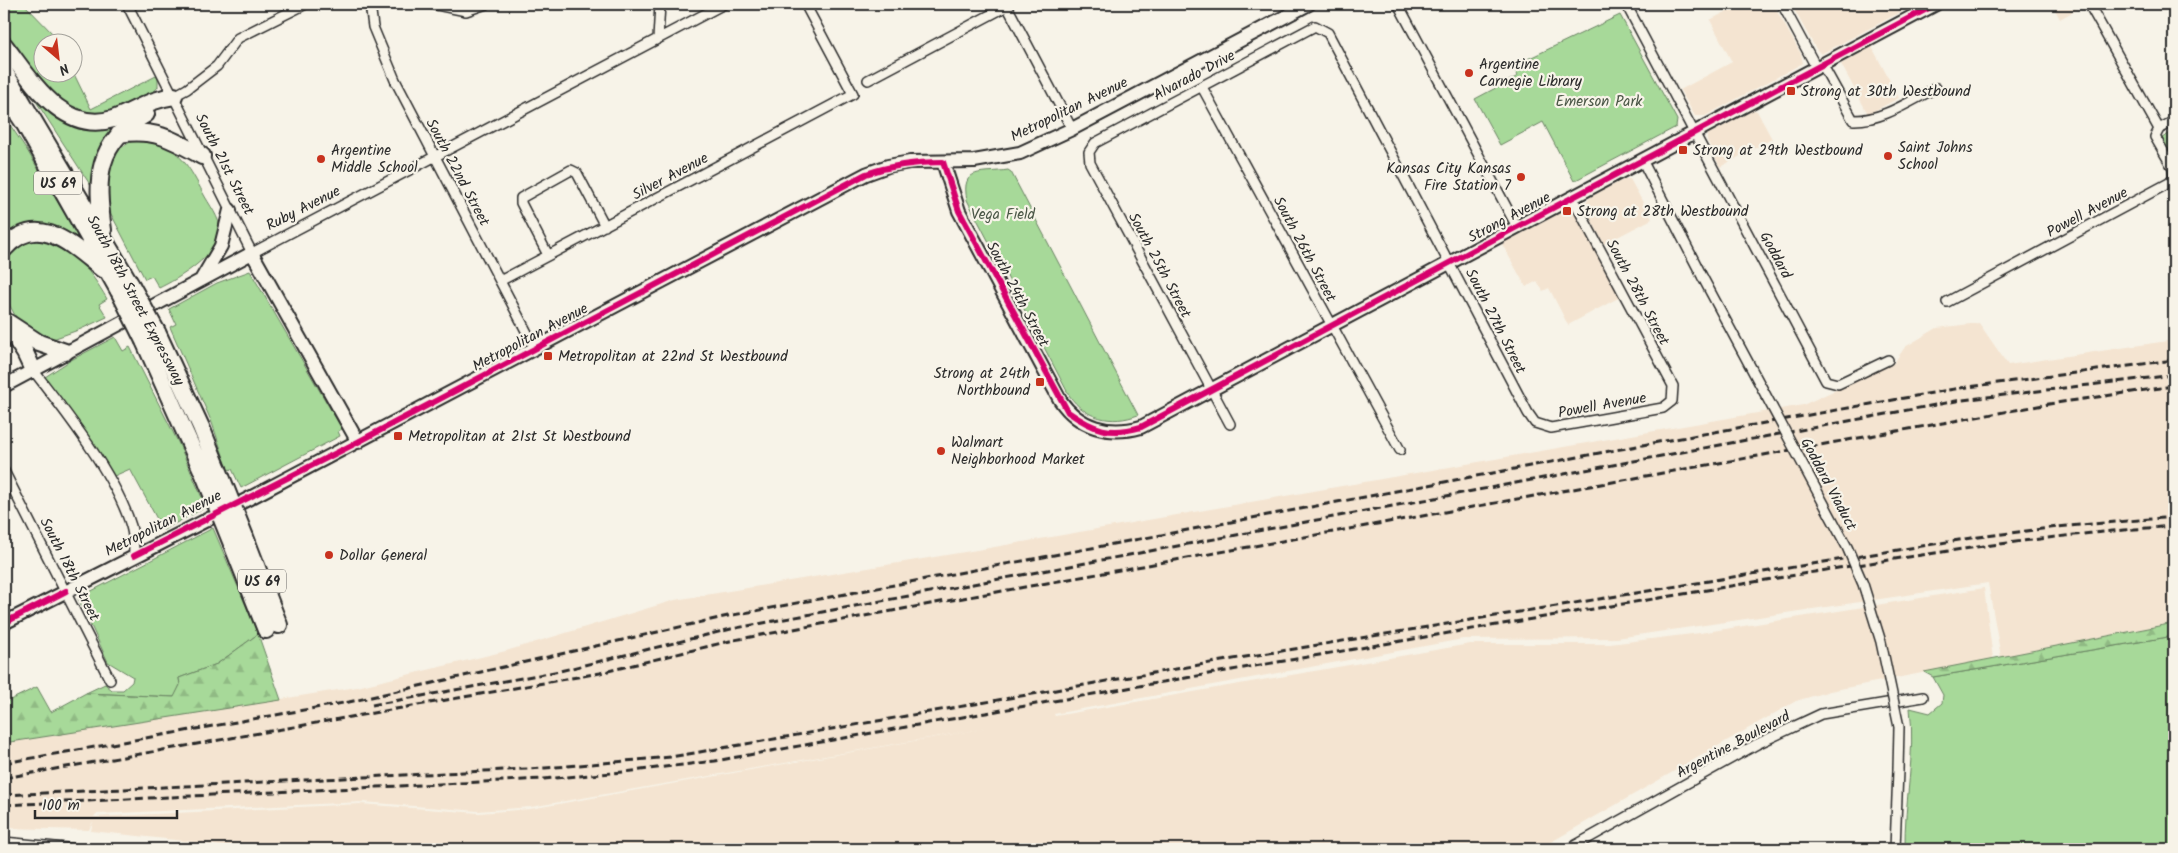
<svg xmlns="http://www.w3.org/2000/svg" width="2178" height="853" viewBox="0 0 2178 853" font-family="Kalam,sans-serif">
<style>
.built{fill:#f4e4d1;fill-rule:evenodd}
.green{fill:#a7d999;stroke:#698262}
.forest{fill:url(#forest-firs);stroke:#698262}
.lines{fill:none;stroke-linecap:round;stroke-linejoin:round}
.street-casing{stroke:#2b2b2b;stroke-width:12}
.secondary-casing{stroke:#2b2b2b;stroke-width:16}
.highway-casing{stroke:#2b2b2b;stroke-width:20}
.street{stroke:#f7f3e8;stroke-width:9}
.secondary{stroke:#f7f3e8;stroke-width:12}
.highway{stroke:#f7f3e8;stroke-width:16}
.rail{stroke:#2b2b2b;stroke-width:3;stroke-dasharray:8 4;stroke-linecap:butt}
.street-bridge-casing{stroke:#2b2b2b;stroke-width:12;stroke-linecap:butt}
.highway-bridge-casing{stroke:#2b2b2b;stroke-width:20;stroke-linecap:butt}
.street-bridge{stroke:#f7f3e8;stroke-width:9}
.highway-bridge{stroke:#f7f3e8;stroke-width:16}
.cycleway-casing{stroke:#f7f3e8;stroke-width:9}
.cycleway{stroke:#d6006c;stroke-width:6}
.poi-dot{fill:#c8321e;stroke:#f7f3e8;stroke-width:2}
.labels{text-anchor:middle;stroke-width:4.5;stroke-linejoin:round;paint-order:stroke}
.shield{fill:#f7f3e8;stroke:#686764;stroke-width:1}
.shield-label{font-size:14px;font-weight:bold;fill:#2b2b2b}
.poi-label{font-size:15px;fill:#2b2b2b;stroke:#f7f3e8;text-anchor:start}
.street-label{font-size:15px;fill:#2b2b2b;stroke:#f7f3e8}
.park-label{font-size:15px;fill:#4a5646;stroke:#f7f3e8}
</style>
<defs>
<pattern id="forest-firs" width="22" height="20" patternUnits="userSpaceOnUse" patternTransform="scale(1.25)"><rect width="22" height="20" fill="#a7d999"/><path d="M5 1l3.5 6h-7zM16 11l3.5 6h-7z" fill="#90ba84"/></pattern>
</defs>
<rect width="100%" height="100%" fill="#f7f3e8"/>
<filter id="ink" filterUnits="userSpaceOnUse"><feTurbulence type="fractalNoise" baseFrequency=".02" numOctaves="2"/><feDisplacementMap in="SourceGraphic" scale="10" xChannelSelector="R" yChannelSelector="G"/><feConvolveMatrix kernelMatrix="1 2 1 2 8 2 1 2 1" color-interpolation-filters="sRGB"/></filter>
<g filter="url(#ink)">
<path class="built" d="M 1741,4 L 1773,4 L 1801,54 L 1803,63 L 1705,116 L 1695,116 L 1680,90 L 1732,62 L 1710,20 Z
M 1791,4 L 1916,4 L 1821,54 L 1816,49 Z
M 2052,4 L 2085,4 L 2085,5 L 2060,19 Z
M 1872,47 L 1899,98 L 1868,114 L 1841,64 Z
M 1753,110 L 1757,111 L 1772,139 L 1720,167 L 1707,140 L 1707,135 Z
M 1625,179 L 1630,179 L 1652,219 L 1604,244 L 1588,214 L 1585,205 L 1590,197 Z
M 1564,208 L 1571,209 L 1577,215 L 1620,297 L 1568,325 L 1549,288 L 1543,291 L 1537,281 L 1526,287 L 1502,244 L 1547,220 Z
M 1979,323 L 2008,365 L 2174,340 L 2174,623 L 2001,657 L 1988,583 L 1617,638 L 1463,639 L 1054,714 L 1055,716 L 1470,644 L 1610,644 L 1700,633 L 1984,588 L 1993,659 L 1830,691 L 1796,701 L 1539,849 L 239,849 L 194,842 L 91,831 L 93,821 L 89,830 L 4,828 L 4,743 L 357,687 L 506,651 L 675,600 L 989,548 L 1803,405 L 1894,363 L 1905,347 L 1937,328 ZM 993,727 L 530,809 L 479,813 L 360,804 L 94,817 L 96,814 L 363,802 L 478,811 L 531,807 Z"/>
<path class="green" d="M 4,4 L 24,4 L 54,35 L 57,42 L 42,42 L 42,72 L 73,72 L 91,109 L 158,75 L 158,87 L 151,95 L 118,111 L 92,115 L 68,108 L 48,92 L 4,37 Z
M 1620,15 L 1677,120 L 1676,127 L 1574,181 L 1543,122 L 1500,145 L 1475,99 L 1518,76 L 1513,66 Z
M 28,89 L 49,107 L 119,121 L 94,186 L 91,186 Z
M 4,116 L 27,150 L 79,238 L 76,241 L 67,235 L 4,240 Z
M 2174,131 L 2174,159 L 2162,138 Z
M 159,140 C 183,156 190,168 203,193 C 208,203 221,219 220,231 C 218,255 178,279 159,288 L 152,276 L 145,279 L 111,214 L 105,189 L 112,160 L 119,149 L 132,141 Z
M 1008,170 L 1011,172 L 1138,415 C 1112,425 1085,419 1069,395 L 967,200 C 960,166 983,174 1008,170 Z
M 29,240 C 68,240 89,268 107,299 L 99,304 L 107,317 L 81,329 L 53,339 L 42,337 L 17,319 L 4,295 L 4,259 L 10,250 Z
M 250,271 L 342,429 L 338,431 L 340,436 L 241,488 L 232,469 L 228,470 L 212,423 L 170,327 L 176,324 L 169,309 L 217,283 Z
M 115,337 L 123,351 L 130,347 L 179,444 L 206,507 L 163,530 L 130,469 L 114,476 L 45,377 L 71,360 Z
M 213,528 L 258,634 L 217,664 L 179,678 L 180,685 L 175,697 L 86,693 L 105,684 L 112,690 L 123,690 L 132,682 L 133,677 L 108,662 L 78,598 Z
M 2174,636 L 2174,849 L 1905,849 C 1904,802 1916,755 1910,708 L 1930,713 L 1942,703 L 1943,695 L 1933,677 Z"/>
<path class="forest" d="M 2174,623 L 2174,636 L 1933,677 L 1924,672 Z
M 258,634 L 281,700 L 4,743 L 4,703 L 37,687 L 51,712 L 86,693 L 174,697 L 180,685 L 179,678 L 217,664 Z"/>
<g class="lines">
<defs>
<path id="street" d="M 127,4 L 252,253 L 724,4
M 370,4 L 373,27 L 395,80 L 535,348
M 432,4 L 466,11 L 486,4
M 1398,4 L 1517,227
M 1626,4 L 1826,381 L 1838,384 L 1888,360
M 1782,4 L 1816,67
M 2089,4 L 2159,129
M 658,39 L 660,4
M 1822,64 L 1853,120 C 1882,121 1910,101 1936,88
M 868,80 L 1007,6 L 1072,129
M 1202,87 L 1400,450
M 174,96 L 187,89 L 217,66 L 238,38 L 306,4
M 1642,160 L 1703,278
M 548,255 L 521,203 L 521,198 L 571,170 L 577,173 L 605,226
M 500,281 L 853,94 L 805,4
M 1947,302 L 2169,183 L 2174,178 L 2173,168 L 2155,137 L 2159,129 L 2174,121
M 33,370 C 65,411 116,476 131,526 C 134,536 134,546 134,556
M 1230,424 L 1090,163 L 1089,152 L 1095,143 L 1315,26 L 1328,33 L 1528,413 L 1535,423 L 1551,428 L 1663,408 L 1672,401 L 1673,386 L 1572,197
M 4,471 L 110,680
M 4,842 L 76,849
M 1569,849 L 1757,744 L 1821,714 L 1923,697
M 1895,849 L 1898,770"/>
<path id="secondary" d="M 943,162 L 959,211 L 1060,400 C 1079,428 1109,436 1141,427 L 1936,4
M 201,280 L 221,246 L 230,210
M 4,386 L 252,253 L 358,442
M 4,623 L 248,499 L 866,174 L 888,166 L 910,162 L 974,161 L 1020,153 L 1072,129 L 1309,4"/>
<path id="highway" d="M 4,45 C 30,78 62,135 113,119 C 136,111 147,100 174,96
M 4,71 L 131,285
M 4,93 L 24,123 L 119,291
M 119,134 C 154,128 172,139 202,156
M 103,230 C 96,179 95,143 146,114
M 4,249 C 38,210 73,246 102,269
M 4,320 L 39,343 L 65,352
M 8,327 L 25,353 L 33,370
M 157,332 L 201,427 L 218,469
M 144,341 L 205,477
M 245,537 L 279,625
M 232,544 L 266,630"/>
</defs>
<use href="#street" class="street-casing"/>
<use href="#secondary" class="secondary-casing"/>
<use href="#highway" class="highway-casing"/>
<use href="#street" class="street"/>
<use href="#secondary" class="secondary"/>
<use href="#highway" class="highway"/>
<path class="rail" d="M 372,705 L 560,671 L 731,629 L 1962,400 L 2174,375
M 4,763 L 349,702 L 728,616 L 1653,443 L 1960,388 L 2174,360
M 4,778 L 600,673 L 734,640 L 952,600 L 2049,404 L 2174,386
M 4,795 L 545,768 L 671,757 L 1239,658 L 1971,538 L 2057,527 L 2174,517
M 4,805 L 544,779 L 624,772 L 715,761 C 1017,707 1319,654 1623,604 C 1806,574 1989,539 2174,526"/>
<defs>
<path id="street-bridge" d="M 1703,278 L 1847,547 L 1863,584 L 1881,642 L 1899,727 L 1898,770"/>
<path id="highway-bridge" d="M 131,285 L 157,332
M 119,291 L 144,341
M 218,469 L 245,537
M 205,477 L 232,544"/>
</defs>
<use href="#street-bridge" class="street-bridge-casing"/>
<use href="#highway-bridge" class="highway-bridge-casing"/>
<use href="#street-bridge" class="street-bridge"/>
<use href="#highway-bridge" class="highway-bridge"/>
<defs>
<path id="cycleway" d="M 134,556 L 358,442 L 866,174 C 892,165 916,162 943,162 L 959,211 L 1068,412 C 1094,430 1110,436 1141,427 L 1936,4
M 4,623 L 66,591"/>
</defs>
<use href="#cycleway" class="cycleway-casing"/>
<use href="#cycleway" class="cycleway"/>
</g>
</g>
<g class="poi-dot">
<circle cx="1469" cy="73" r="5"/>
<rect x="1786" y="86" width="10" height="10" rx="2.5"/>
<rect x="1678" y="145" width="10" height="10" rx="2.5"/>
<circle cx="1888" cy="156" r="5"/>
<circle cx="321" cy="159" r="5"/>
<circle cx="1521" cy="177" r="5"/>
<rect x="1562" y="206" width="10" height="10" rx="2.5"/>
<rect x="543" y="351" width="10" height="10" rx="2.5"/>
<rect x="1035" y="377" width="10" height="10" rx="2.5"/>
<rect x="393" y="431" width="10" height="10" rx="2.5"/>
<circle cx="941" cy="451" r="5"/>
<circle cx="329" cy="555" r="5"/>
</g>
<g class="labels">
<g class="shield">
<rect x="34" y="171.5" width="48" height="23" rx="4"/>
<rect x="238" y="569.5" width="48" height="23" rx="4"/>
</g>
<g class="shield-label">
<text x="58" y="188">US 69</text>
<text x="262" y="586">US 69</text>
</g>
<g class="poi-label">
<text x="1479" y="69">Argentine<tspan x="1479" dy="17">Carnegie Library</tspan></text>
<text x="1801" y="96">Strong at 30th Westbound</text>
<text x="1898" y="152">Saint Johns<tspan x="1898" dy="17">School</tspan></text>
<text x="331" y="155">Argentine<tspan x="331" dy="17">Middle School</tspan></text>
<text x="1693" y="155">Strong at 29th Westbound</text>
<text x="1511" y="173" text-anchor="end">Kansas City Kansas<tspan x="1511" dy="17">Fire Station 7</tspan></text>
<text x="1577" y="216">Strong at 28th Westbound</text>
<text x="558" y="361">Metropolitan at 22nd St Westbound</text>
<text x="1030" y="378" text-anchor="end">Strong at 24th<tspan x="1030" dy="17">Northbound</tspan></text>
<text x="408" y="441">Metropolitan at 21st St Westbound</text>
<text x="951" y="447">Walmart<tspan x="951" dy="17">Neighborhood Market</tspan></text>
<text x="339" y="560">Dollar General</text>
</g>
<g class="street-label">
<text transform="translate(1194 75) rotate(-28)" y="5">Alvarado Drive</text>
<text transform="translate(1069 109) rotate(-26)" y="5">Metropolitan Avenue</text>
<text transform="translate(225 164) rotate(63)" y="5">South 21st Street</text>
<text transform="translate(458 172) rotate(62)" y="5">South 22nd Street</text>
<text transform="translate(670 176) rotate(-28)" y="5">Silver Avenue</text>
<text transform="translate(303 208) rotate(-27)" y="5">Ruby Avenue</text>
<text transform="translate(2087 212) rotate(-28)" y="5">Powell Avenue</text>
<text transform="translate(1509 217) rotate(-28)" y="5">Strong Avenue</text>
<text transform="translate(1305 249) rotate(62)" y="5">South 26th Street</text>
<text transform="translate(1776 255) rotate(62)" y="5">Goddard</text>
<text transform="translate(1160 265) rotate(62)" y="5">South 25th Street</text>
<text transform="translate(1638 292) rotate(62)" y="5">South 28th Street</text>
<text transform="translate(1018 294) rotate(62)" y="5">South 24th Street</text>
<text transform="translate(136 300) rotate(62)" y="5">South 18th Street Expressway</text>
<text transform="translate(1496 321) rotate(63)" y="5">South 27th Street</text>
<text transform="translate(530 337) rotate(-28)" y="5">Metropolitan Avenue</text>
<text transform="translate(1602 405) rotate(-10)" y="5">Powell Avenue</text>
<text transform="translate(1829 484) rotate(62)" y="5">Goddard Viaduct</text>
<text transform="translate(163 523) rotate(-27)" y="5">Metropolitan Avenue</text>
<text transform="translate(70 569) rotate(63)" y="5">South 18th Street</text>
<text transform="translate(1733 744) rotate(-28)" y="5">Argentine Boulevard</text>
</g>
<g class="park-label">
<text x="1599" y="106">Emerson Park</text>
<text x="1003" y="219">Vega Field</text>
</g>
</g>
<rect width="2178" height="853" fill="none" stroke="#f7f3e8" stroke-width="20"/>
<rect x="10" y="10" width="2158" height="833" fill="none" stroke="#2b2b2b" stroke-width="2" filter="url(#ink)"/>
<g transform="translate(58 58) rotate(152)"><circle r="24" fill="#f7f3e8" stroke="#a5a39c"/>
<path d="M0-4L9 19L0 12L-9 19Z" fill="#c8321e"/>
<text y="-8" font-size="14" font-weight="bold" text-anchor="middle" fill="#2b2b2b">N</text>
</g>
<path d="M35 810v8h142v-8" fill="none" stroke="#2b2b2b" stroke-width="2.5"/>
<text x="42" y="810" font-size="15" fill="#2b2b2b" stroke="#f7f3e8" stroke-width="4" paint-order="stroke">100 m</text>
</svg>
